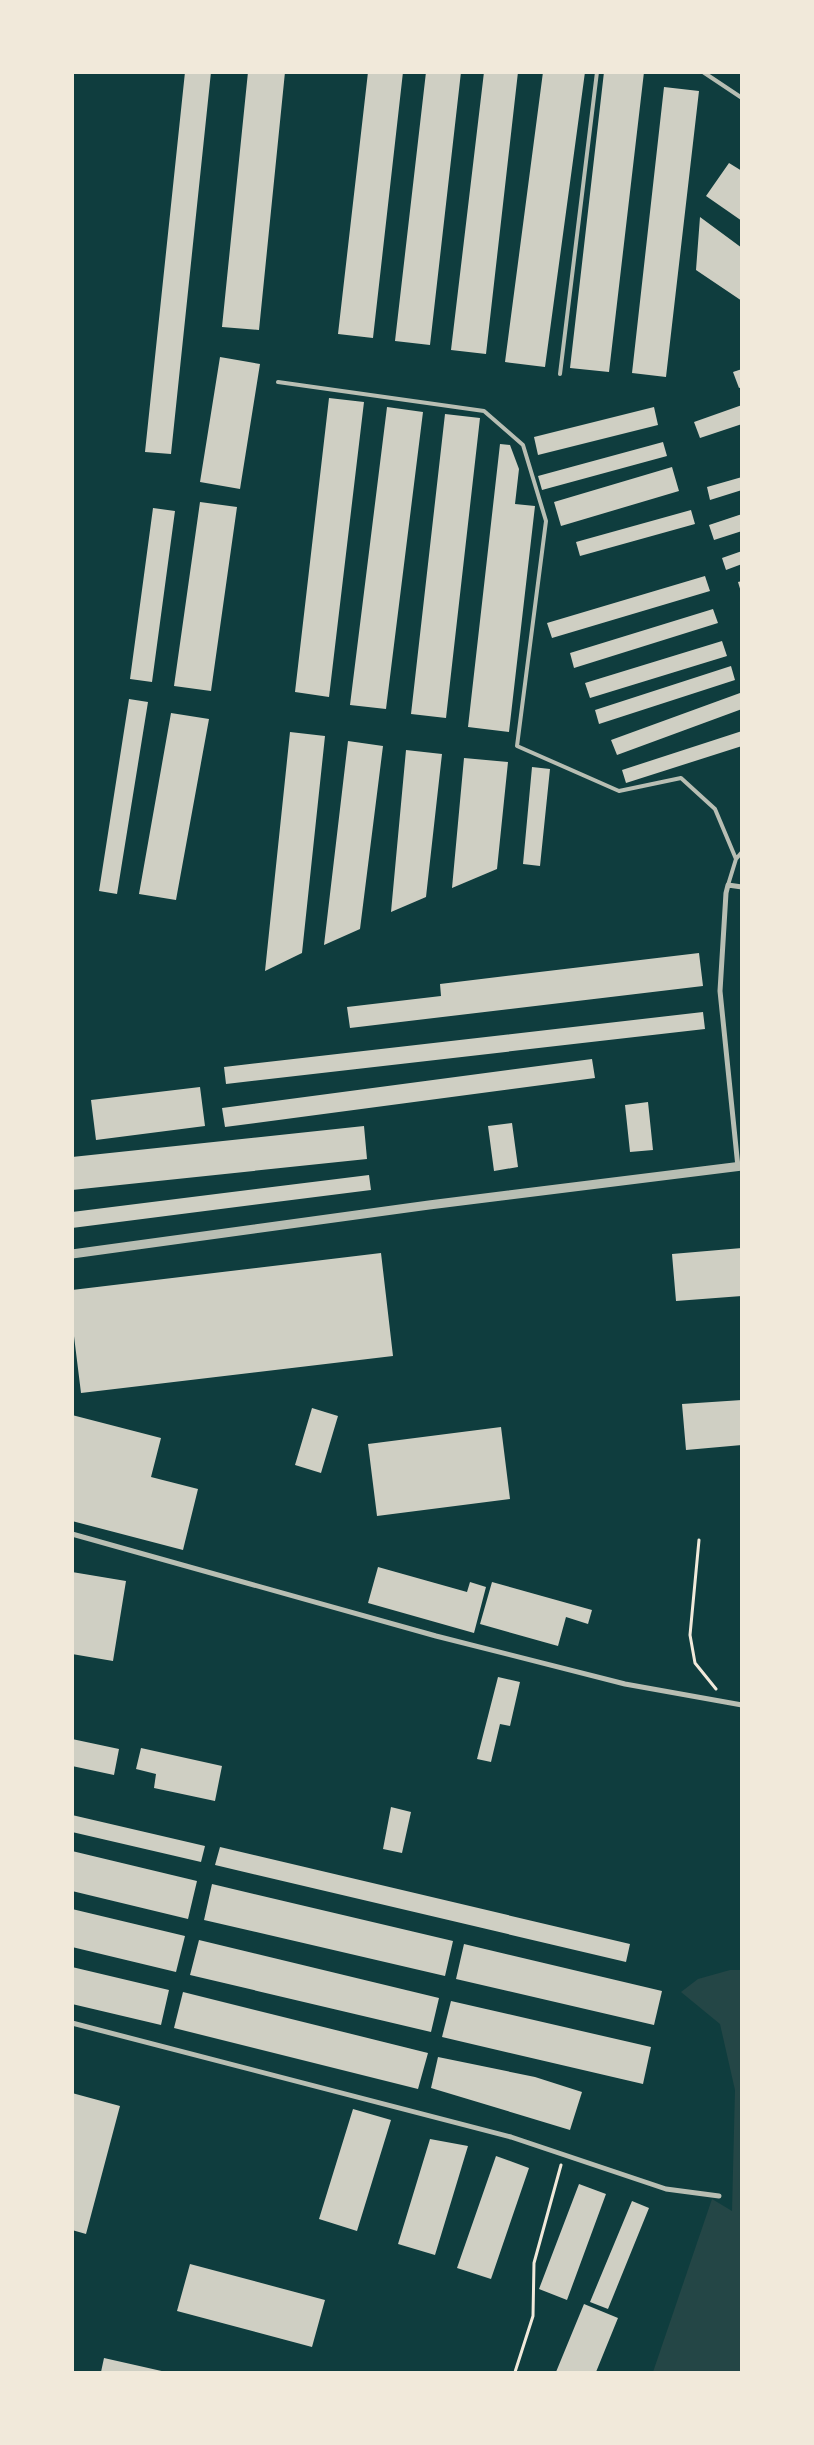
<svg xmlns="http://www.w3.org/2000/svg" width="814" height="2445" viewBox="0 0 814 2445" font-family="'PT Serif',serif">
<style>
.green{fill:#244646}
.building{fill:#cfcfc3}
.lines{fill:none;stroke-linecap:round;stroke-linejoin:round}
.path{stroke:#f1e9da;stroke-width:3}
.service{stroke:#b8beb3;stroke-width:4}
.minor{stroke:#b8beb3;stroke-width:5}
.tertiary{stroke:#b8beb3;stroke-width:9}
</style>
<rect width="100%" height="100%" fill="#0f3d3e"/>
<path class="green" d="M 730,1970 L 742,1970 L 741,2372 L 653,2372 L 712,2199 L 732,2211 L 735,2090 L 720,2024 L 681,1992 L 698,1979 Z"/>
<path class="building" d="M 185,72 L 211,72 L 171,454 L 145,452 Z
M 248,72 L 285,72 L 259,330 L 222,327 Z
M 368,72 L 403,72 L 373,338 L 338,334 Z
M 426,72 L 461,72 L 430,345 L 395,341 Z
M 484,72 L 518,72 L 486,354 L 451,350 Z
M 543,72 L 585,72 L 545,367 L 505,362 Z
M 604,72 L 644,72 L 609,372 L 570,368 Z
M 664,87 L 699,91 L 666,377 L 632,373 Z
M 729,163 L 742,171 L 742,221 L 706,196 Z
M 700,217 L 742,248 L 742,301 L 696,270 Z
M 220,357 L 260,364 L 240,489 L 200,482 Z
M 742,369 L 742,387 L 739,388 L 733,372 Z
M 329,398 L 364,402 L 329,697 L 295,692 Z
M 742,405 L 742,424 L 700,438 L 694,422 Z
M 387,407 L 423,412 L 386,709 L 350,705 Z
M 654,407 L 658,425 L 538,455 L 534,437 Z
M 445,414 L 480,418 L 446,718 L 411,714 Z
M 663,442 L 667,456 L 542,490 L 538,476 Z
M 500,444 L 510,445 L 519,469 L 515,504 L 535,506 L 509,732 L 468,727 Z
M 672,467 L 679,491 L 561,526 L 554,502 Z
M 742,477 L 742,490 L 710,500 L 707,487 Z
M 200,502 L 237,507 L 211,691 L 174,686 Z
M 153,508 L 175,511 L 152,682 L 130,679 Z
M 691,510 L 695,524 L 580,556 L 576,542 Z
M 742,514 L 742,531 L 714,540 L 709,525 Z
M 742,551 L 742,564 L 726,570 L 722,558 Z
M 705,576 L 710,591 L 552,638 L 547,623 Z
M 742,581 L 742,592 L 741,592 L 738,582 Z
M 713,609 L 718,623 L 574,668 L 570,653 Z
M 722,641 L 727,656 L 590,698 L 585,683 Z
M 731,666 L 735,680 L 599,724 L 595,710 Z
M 740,693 L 742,709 L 617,755 L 611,740 Z
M 129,699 L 148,702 L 117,894 L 99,891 Z
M 171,713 L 209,719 L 176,900 L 139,894 Z
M 742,731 L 742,746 L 626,783 L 622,770 Z
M 290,732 L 325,736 L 302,953 L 265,971 Z
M 348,741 L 383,746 L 360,929 L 324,945 Z
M 406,750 L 442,754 L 426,897 L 391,912 Z
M 464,758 L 508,762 L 497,869 L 452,888 Z
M 532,767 L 550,769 L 540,866 L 523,864 Z
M 699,953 L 703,986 L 350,1028 L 347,1007 L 441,996 L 440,984 Z
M 703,1012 L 705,1029 L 226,1084 L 224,1067 Z
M 592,1059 L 595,1078 L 225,1127 L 222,1108 Z
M 200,1087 L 205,1126 L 96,1140 L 91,1100 Z
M 648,1102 L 653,1150 L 630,1152 L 625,1105 Z
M 512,1123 L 518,1167 L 494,1171 L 488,1126 Z
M 364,1126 L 367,1159 L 72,1190 L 72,1157 Z
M 369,1175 L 371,1190 L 72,1228 L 72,1212 Z
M 742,1248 L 742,1296 L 676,1301 L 672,1254 Z
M 381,1253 L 393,1356 L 81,1393 L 72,1320 L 72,1290 Z
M 742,1400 L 742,1445 L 686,1450 L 682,1404 Z
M 312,1408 L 338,1416 L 321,1473 L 295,1465 Z
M 72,1415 L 161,1438 L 151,1477 L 198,1489 L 183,1550 L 72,1521 Z
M 501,1427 L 510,1499 L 377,1516 L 368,1444 Z
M 378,1567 L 467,1592 L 470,1582 L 486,1587 L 474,1633 L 368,1603 Z
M 72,1572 L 126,1581 L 113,1661 L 72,1654 Z
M 492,1582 L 592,1610 L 588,1624 L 566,1617 L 558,1646 L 480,1624 Z
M 498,1677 L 520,1682 L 510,1726 L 500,1724 L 491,1762 L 477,1759 Z
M 72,1739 L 119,1749 L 114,1775 L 72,1766 Z
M 141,1748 L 222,1766 L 215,1801 L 154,1788 L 156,1774 L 136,1769 Z
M 391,1807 L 411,1812 L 402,1853 L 383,1849 Z
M 72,1815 L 205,1846 L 201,1862 L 72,1832 Z
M 220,1847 L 630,1944 L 626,1962 L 215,1865 Z
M 72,1851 L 197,1881 L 188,1919 L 72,1891 Z
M 212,1884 L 453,1941 L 445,1976 L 204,1920 Z
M 72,1909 L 185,1936 L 176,1972 L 72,1947 Z
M 199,1940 L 439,1998 L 431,2032 L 190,1975 Z
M 464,1944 L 662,1991 L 654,2025 L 456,1979 Z
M 72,1967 L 169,1990 L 161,2025 L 72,2004 Z
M 183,1992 L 428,2053 L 418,2089 L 174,2028 Z
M 451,2001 L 651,2047 L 643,2084 L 442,2037 Z
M 438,2057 L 535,2077 L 582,2092 L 570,2130 L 431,2088 Z
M 72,2093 L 120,2106 L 86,2234 L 72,2230 Z
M 353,2109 L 391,2120 L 357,2231 L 319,2219 Z
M 430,2139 L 468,2146 L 435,2255 L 398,2244 Z
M 496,2156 L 529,2168 L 491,2279 L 457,2268 Z
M 579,2184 L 606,2194 L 567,2300 L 539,2289 Z
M 632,2201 L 649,2208 L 608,2309 L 590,2302 Z
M 190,2264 L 325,2300 L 312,2347 L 177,2311 Z
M 584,2304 L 618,2318 L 596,2372 L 556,2372 Z
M 104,2358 L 166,2372 L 101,2372 Z"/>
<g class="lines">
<path class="path" d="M 699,1540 L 690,1635 L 695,1663 L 716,1689
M 515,2372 L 533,2316 L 534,2263 L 561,2165"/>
<path class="service" d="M 703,72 L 742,98
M 560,374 L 597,72
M 278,382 L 484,411 L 523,445 L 546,521 L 517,746 L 619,791 L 681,778 L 715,809 L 736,859
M 728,885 L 736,859 L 742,852"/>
<path class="minor" d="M 738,1167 L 720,991 L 726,893 L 728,885 L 742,887
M 72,1534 L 436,1636 L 625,1684 L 742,1705
M 72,2023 L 511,2137 L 666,2189 L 719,2196"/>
<path class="tertiary" d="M 72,1254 L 429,1205 L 742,1166"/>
</g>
<rect width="814" height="2445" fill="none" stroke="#f1e9da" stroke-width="148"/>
</svg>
